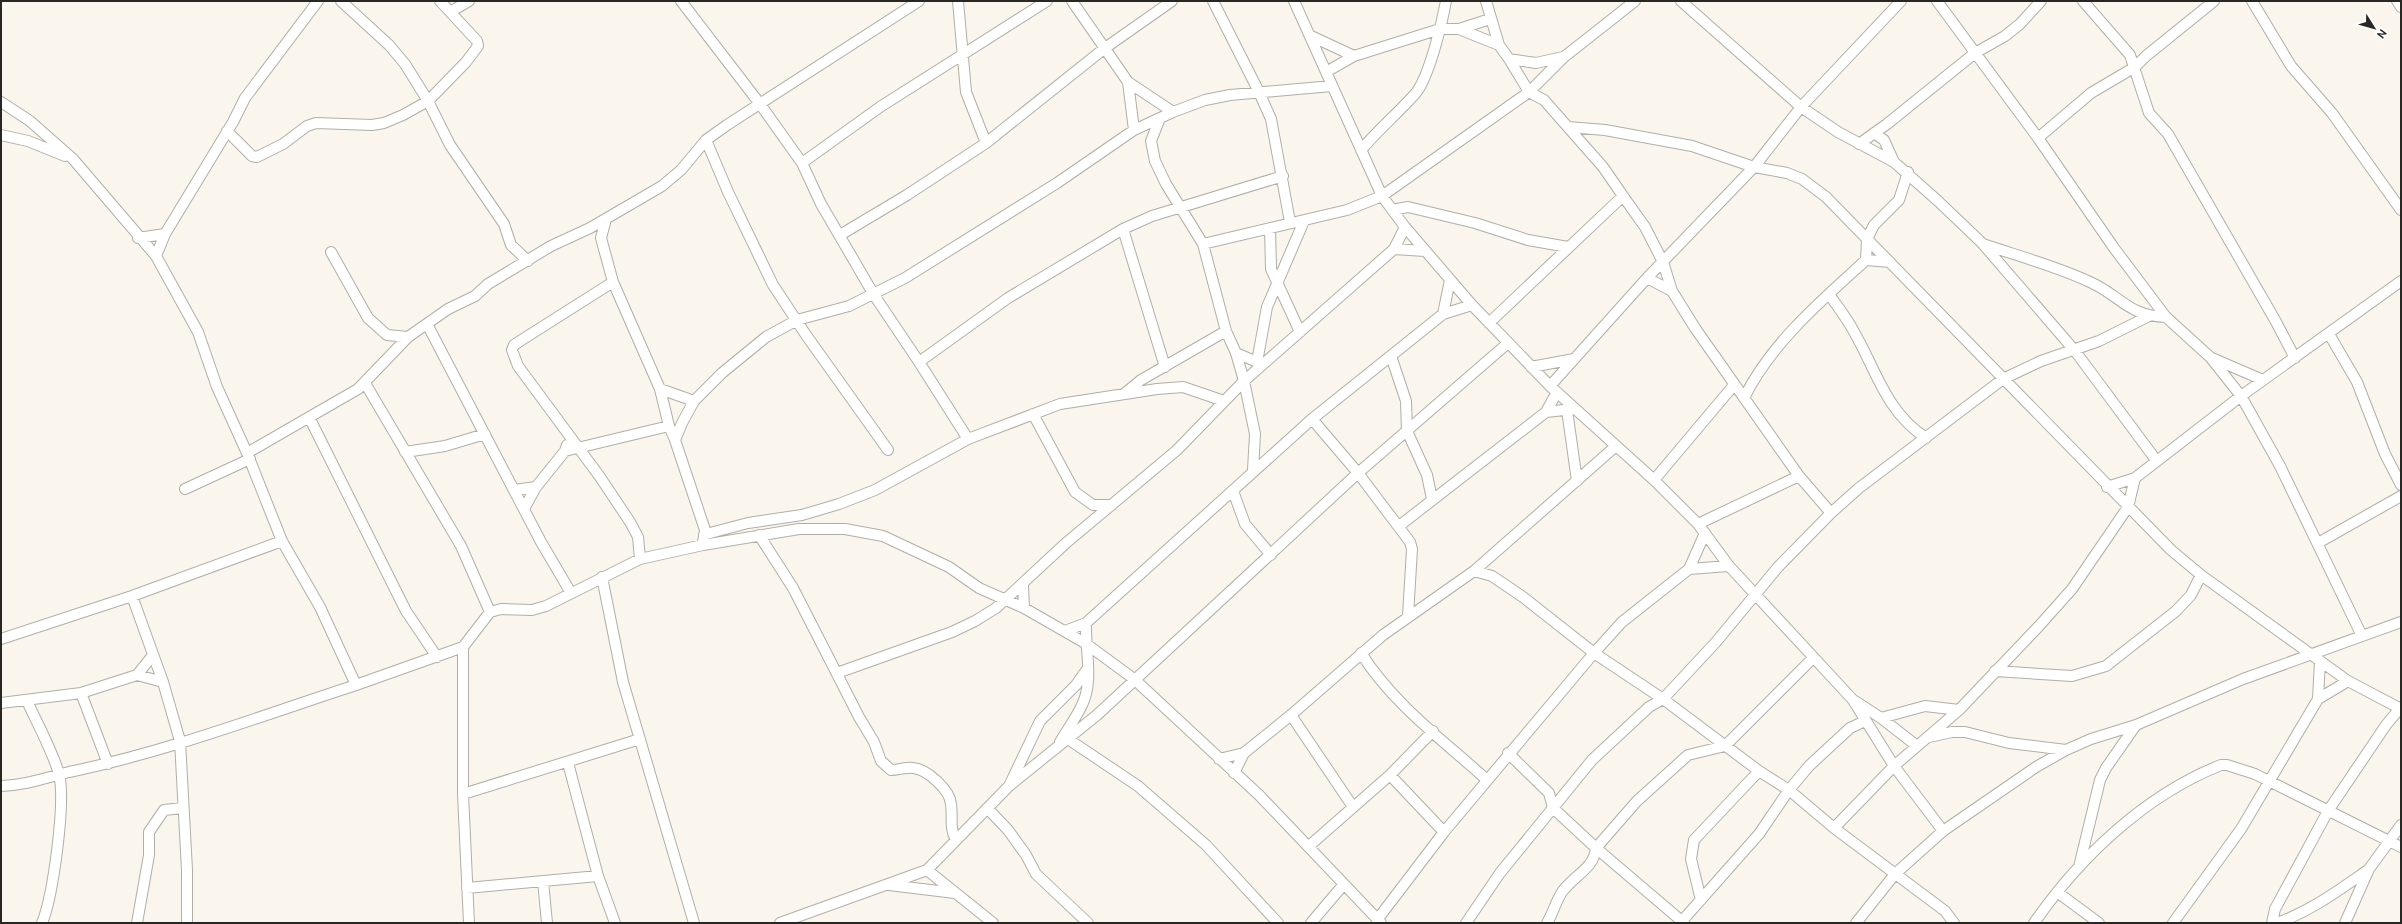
<svg xmlns="http://www.w3.org/2000/svg" width="2402" height="924" viewBox="0 0 2402 924" font-family="Ubuntu,sans-serif">
<style>
.lines{fill:none;stroke-linecap:round;stroke-linejoin:round}
.minor-casing{stroke:#b2aea6;stroke-width:12}
.minor{stroke:#fff;stroke-width:10}
</style>
<rect width="100%" height="100%" fill="#faf6ee"/>
<g class="lines">
<defs>
<path id="minor" d="M 341,1 L 389,45 L 405,64 L 428,101 L 450,145 L 504,224 L 511,245 L 528,261
M 681,1 L 760,104 L 802,163 L 821,204 L 874,295 L 919,362 L 1008,298 L 1123,229 L 1152,216 L 1283,176
M 958,1 L 966,92 L 986,143
M 1072,1 L 1128,82 L 1173,112
M 1213,1 L 1259,92 L 1271,119 L 1290,222
M 1294,1 L 1382,196 L 1405,227 L 1472,305 L 1550,386 L 1654,480 L 1698,524 L 1729,566 L 1853,700 L 1894,766 L 1943,831
M 1486,1 L 1499,45 L 1509,59 L 1536,63 L 1563,57
M 1681,1 L 1801,107 L 1838,132 L 1894,162 L 1938,201 L 1982,243 L 2075,351 L 2156,460
M 1937,1 L 2038,138
M 2083,1 L 2130,55 L 2149,113 L 2168,134 L 2275,320 L 2295,358
M 2214,1 L 2146,56 L 2135,67 L 2091,93 L 2038,138 L 2114,248 L 2166,317 L 2210,357 L 2241,396 L 2280,466 L 2362,636
M 2252,1 L 2291,66 L 2332,113 L 2401,210
M 2397,1 L 2401,7
M 450,12 L 469,1
M 1459,29 L 1490,19
M 1311,36 L 1354,56
M 1509,59 L 1529,92 L 1544,100 L 1603,167 L 1623,196 L 1645,227 L 1663,262 L 1672,291 L 1695,328 L 1799,476 L 1831,513
M 1326,72 L 1354,56 L 1440,29 L 1459,29 L 1499,45
M 1128,82 L 1134,130
M 1,102 L 30,121 L 73,159 L 156,256 L 198,332 L 217,387 L 247,453 L 282,541 L 320,607 L 356,685 L 463,647
M 1160,118 L 1151,141 L 1155,161 L 1166,184 L 1203,244 L 1226,331 L 1236,353 L 1244,381 L 1255,434 L 1253,470
M 1568,127 L 1605,130 L 1692,146 L 1754,167 L 1787,173 L 1802,179 L 1826,197 L 2171,550 L 2201,575 L 2348,681 L 2401,709
M 227,131 L 252,156 L 257,157 L 283,144 L 307,126 L 316,123 L 372,125 L 384,123 L 403,115 L 428,101 L 466,62 L 478,46 L 477,41 L 440,1
M 1874,133 L 1884,140 L 1894,162
M 1,135 L 28,141 L 65,156
M 706,140 L 728,192 L 773,285 L 806,335 L 888,450
M 1859,144 L 1887,124 L 1975,53 L 2005,36 L 2020,24 L 2041,1
M 1361,150 C 1378,130 1397,114 1415,94 C 1429,78 1442,23 1446,1
M 802,163 L 880,107 L 1047,1
M 1392,210 L 1408,207 L 1475,223 L 1528,240 L 1568,247
M 606,219 L 601,238 L 613,282 L 660,389 L 669,426 L 675,440 L 705,530 L 703,542
M 1270,228 L 1271,269 L 1300,332
M 1123,229 L 1165,367
M 840,235 L 907,195 L 986,143 L 1105,48 L 1172,1
M 138,238 L 165,234
M 1203,244 L 1347,210 L 1382,196 L 1529,92 L 1564,57 L 1635,1
M 1983,244 C 2018,256 2056,266 2090,282 C 2121,296 2128,316 2166,317
M 1394,249 L 1425,251
M 331,252 L 368,318 L 387,335 L 408,337
M 156,256 L 165,234 L 233,122 L 245,98 L 318,1
M 1866,260 L 1867,239 L 1874,225 L 1899,200 L 1908,172
M 1647,278 L 1672,291
M 613,282 L 520,341 L 514,345 L 512,350 L 518,366 L 600,477 L 630,522 L 638,537 L 640,559
M 1829,294 C 1837,306 1846,317 1853,330 C 1876,369 1885,411 1926,438
M 1443,314 L 1450,280
M 1489,323 L 1623,196
M 427,324 L 541,542 L 571,593
M 2329,334 L 2357,382 L 2385,454 L 2401,485
M 1236,353 L 1262,364
M 1391,356 L 1406,401 L 1407,431 L 1427,475 L 1432,499
M 2212,358 L 2263,380
M 919,362 L 968,439
M 1257,362 L 1267,307 L 1304,221
M 1531,367 L 1574,359
M 365,383 L 461,546 L 490,612
M 1550,386 L 1647,278 L 1754,167 L 1801,107 L 1901,1
M 660,389 L 694,401
M 1124,394 L 1141,380 L 1226,331
M 1744,398 C 1771,343 1822,300 1866,260 L 1890,262
M 1567,410 L 1577,481
M 1546,412 L 1573,409
M 1033,414 L 1075,492 L 1093,505 L 1112,505
M 310,419 L 406,611 L 437,657
M 1312,419 L 1358,473 L 1410,542 L 1412,549 L 1408,616
M 675,440 L 682,423 L 694,401 L 722,373 L 766,337 L 797,320 L 849,306 L 905,278 L 1057,183 L 1134,130 L 1173,112 L 1205,100 L 1230,95 L 1332,86
M 565,451 L 669,426
M 405,452 L 445,446 L 485,434
M 247,453 L 358,389 L 408,337 L 448,309 L 475,296 L 488,284 L 551,246 L 590,228 L 662,186 L 681,170 L 706,140 L 727,125 L 919,1
M 1654,480 L 1734,385
M 2107,487 L 2135,478 L 2241,396 L 2401,281
M 185,489 L 250,459
M 514,490 L 536,487
M 1233,491 L 1245,524 L 1271,555
M 524,509 L 536,487 L 565,451 L 567,445
M 1698,524 L 1799,476
M 1399,526 L 1546,412 L 1557,392
M 710,533 L 748,523 L 802,515 L 839,504 L 875,490 L 968,439 L 1060,404 L 1157,389 L 1183,387 L 1224,401
M 759,535 L 793,588 L 859,717 L 874,742 L 881,761 L 891,770 C 898,770 906,767 913,768 C 927,769 950,790 951,804 C 953,818 949,828 956,840
M 2318,543 L 2401,496
M 1689,569 L 1729,566
M 1474,571 L 1492,576 L 1523,597 L 1594,653 L 1663,699 L 1759,771 L 1789,790 L 1834,828 L 1945,911 L 1954,923
M 602,577 L 623,682 L 694,923
M 1023,586 L 1024,608
M 132,596 L 163,682 L 180,741 L 187,870 L 187,923
M 1065,631 L 1086,623 L 1312,419 L 1443,314 L 1472,305
M 1,639 L 132,596 L 282,541
M 1361,653 C 1392,703 1444,741 1487,780
M 153,655 L 137,675 L 163,682
M 1995,671 L 2072,676 L 2106,666 L 2176,611 L 2191,595 L 2201,575
M 837,673 L 952,632 L 975,621 L 996,608 L 1066,543 L 1177,450 L 1244,381 L 1394,249 L 1405,227
M 81,693 L 108,764
M 2318,699 L 2348,681
M 27,701 C 37,723 53,752 59,774 C 66,802 53,896 42,923
M 1855,701 L 1881,718 L 1917,746
M 1,703 L 81,693 L 137,675
M 1291,715 L 1353,807
M 1881,718 L 1925,706 L 1959,710
M 1929,737 L 1952,732 L 1965,732 L 2009,743 L 2066,750
M 1068,739 L 1138,786 L 1206,845 L 1278,923
M 1060,742 C 1067,730 1076,718 1082,705 C 1094,681 1085,649 1086,623
M 1508,753 L 1549,793 L 1553,808 L 1596,848 L 1684,923
M 1219,759 L 1244,753 L 1291,715 L 1383,635 L 1474,571 L 1616,446
M 568,763 L 598,876 L 615,923
M 1234,773 L 1244,753
M 1390,775 L 1444,832
M 1010,784 L 1040,721 L 1076,685 L 1088,668
M 1,786 C 27,785 44,778 69,772 C 166,752 261,716 356,685
M 463,794 L 640,739
M 988,809 L 1008,830 L 1026,855 L 1036,874 L 1088,923
M 1834,828 L 1894,766 L 1959,710 L 2039,626 L 2072,589 L 2128,507 L 2135,478
M 1309,846 L 1390,775 L 1433,731
M 2079,867 L 2100,780 L 2106,768 L 2136,725
M 927,870 L 993,923
M 543,881 L 547,923
M 889,885 L 955,893
M 467,888 L 598,876
M 2057,892 L 2099,923
M 1701,900 L 1691,859 L 1694,840 L 1759,771
M 1377,920 L 1444,832 L 1594,653 L 1622,622 L 1689,569 L 1705,533
M 1682,921 L 1759,834 L 1789,790 L 1809,766 L 1850,728 L 1865,721
M 137,923 L 149,855 L 149,832 L 164,810 L 183,808
M 469,923 L 463,794 L 463,647 L 490,612 L 501,609 L 532,610 L 546,606 L 640,559 L 703,545 L 799,529 L 845,529 L 883,536 L 949,567 L 979,588 L 1024,608 L 1085,643 L 1134,679 L 1259,795 L 1381,923
M 780,923 L 927,870 L 1009,786 L 1097,715 L 1358,473 L 1508,343
M 1311,923 L 1344,884
M 1466,923 L 1500,873 L 1592,760 L 1649,707 L 1663,699 L 1716,642 L 1778,567 L 1831,513 L 1859,488 L 2003,379 L 2041,361 L 2099,341 L 2149,316
M 1547,923 C 1553,913 1556,901 1562,892 C 1574,875 1594,869 1596,848 L 1637,801 L 1688,755 L 1725,746 L 1813,658
M 1856,923 L 1895,874 L 1943,831 L 2036,767 L 2066,750 L 2091,739 L 2136,725 L 2243,679 L 2401,622
M 2034,923 C 2080,857 2145,795 2221,765 L 2227,765 L 2255,774 L 2401,847
M 2173,923 L 2241,829 L 2318,699 L 2320,661
M 2272,923 L 2275,909 L 2328,811 L 2386,725 L 2401,707
M 2277,923 C 2311,911 2339,890 2368,870
M 2345,923 L 2369,869 L 2401,825"/>
</defs>
<use href="#minor" class="minor-casing"/>
<use href="#minor" class="minor"/>
</g>
<rect width="2402" height="924" fill="none" stroke="#282724" stroke-width="4"/>
<g transform="translate(2374 28) rotate(127)" stroke="#ffffff" stroke-width="3" paint-order="stroke">
<path d="M0-3L7 15L0 10L-7 15Z" fill="#282724"/>
<text y="-6" font-size="11" font-weight="bold" text-anchor="middle" fill="#282724">N</text>
</g>
</svg>
